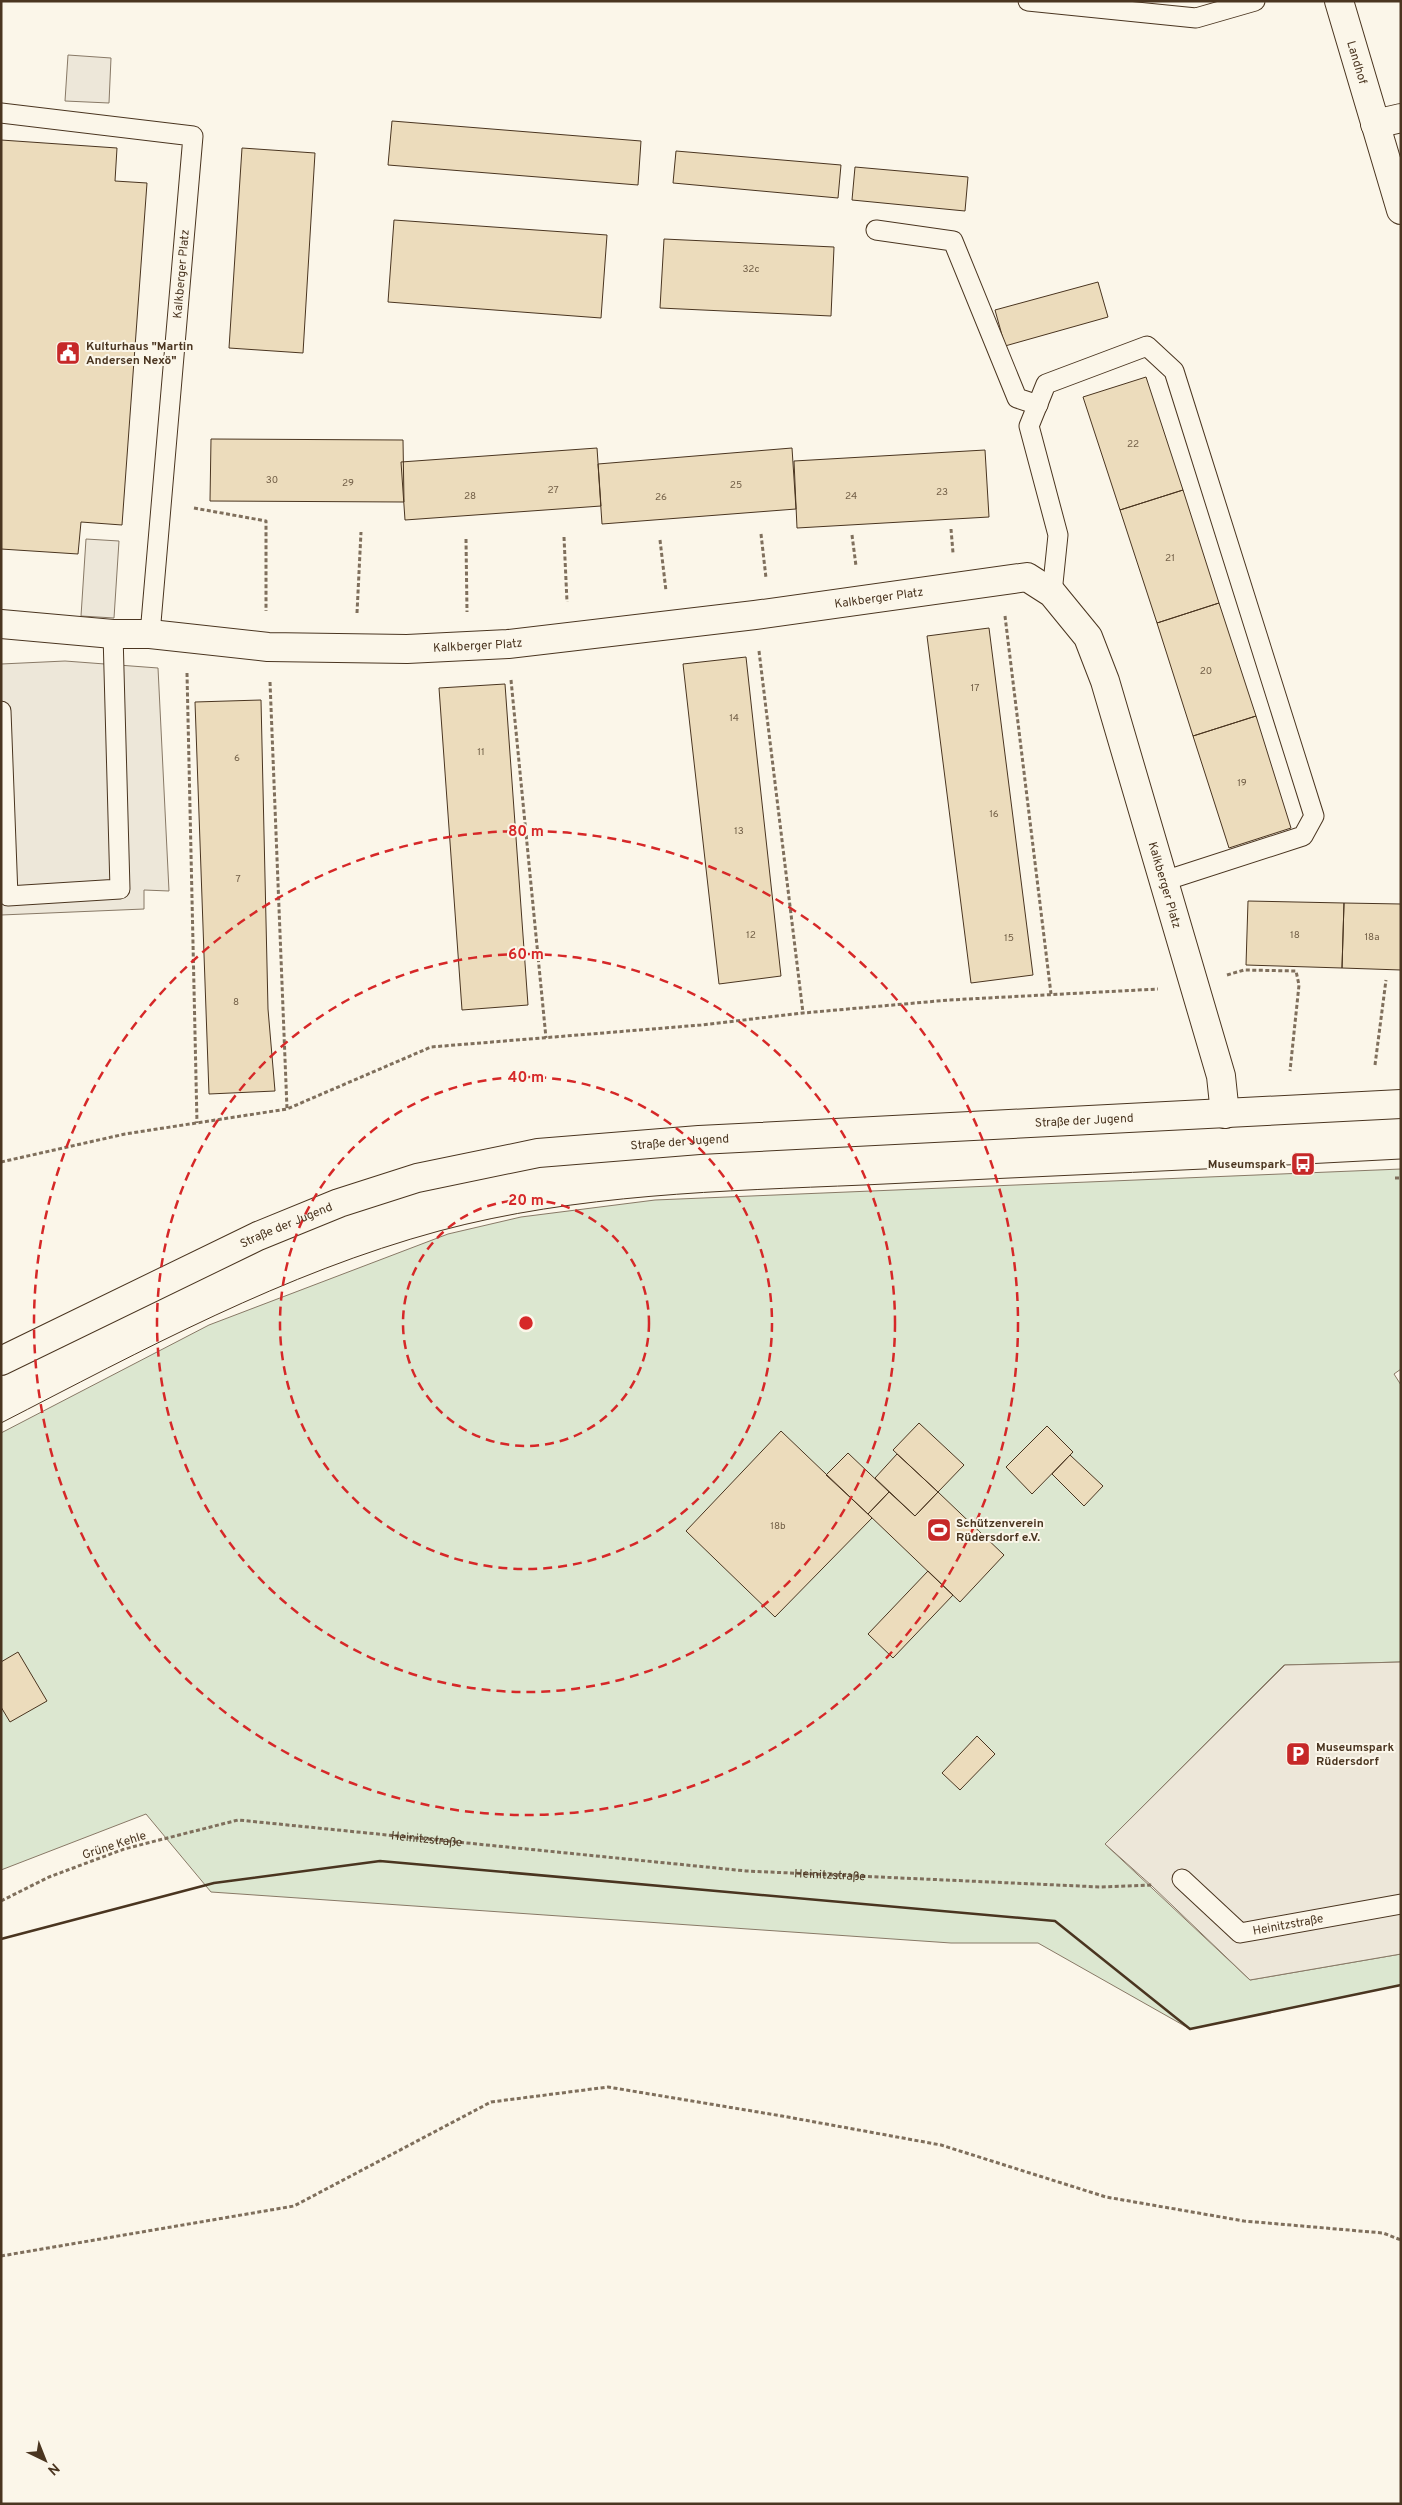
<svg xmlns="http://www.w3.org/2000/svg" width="1402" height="2505" viewBox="0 0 1402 2505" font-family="Overpass,sans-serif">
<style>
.green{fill:#dce7d0;stroke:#887966}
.parking{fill:#ede7d9;stroke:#887966}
.building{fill:#ecdcbc;stroke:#4a3520}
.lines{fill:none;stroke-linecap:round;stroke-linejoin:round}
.lane-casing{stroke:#4a3520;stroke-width:21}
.street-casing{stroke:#4a3520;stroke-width:30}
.secondary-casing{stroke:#4a3520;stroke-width:30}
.path{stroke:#7f6f5c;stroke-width:3;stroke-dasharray:4 2.5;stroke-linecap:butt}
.lane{stroke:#fbf6e9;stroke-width:19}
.street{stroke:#fbf6e9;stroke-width:28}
.secondary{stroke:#fbf6e9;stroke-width:28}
.tram{stroke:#4a3520;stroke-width:1}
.wall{stroke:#4a3520;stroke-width:2.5}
.ring{fill:none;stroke:#d62828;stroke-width:2.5;stroke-dasharray:9 6}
.labels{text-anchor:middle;stroke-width:4;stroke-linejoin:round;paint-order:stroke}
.number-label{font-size:10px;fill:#725f47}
.street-label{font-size:12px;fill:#4a3520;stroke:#fbf6e9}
.poi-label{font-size:12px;font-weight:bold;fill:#4a3520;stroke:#fbf6e9;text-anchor:start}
.centre{fill:#d62828;stroke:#fbf6e9;stroke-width:2.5}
.ring-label{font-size:15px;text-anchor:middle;font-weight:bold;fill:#d62828;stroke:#fbf6e9;stroke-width:4;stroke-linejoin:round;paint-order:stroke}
</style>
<rect width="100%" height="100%" fill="#fbf6e9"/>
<path class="green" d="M 1401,1169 L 1401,1369 L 1394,1374 L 1401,1385 L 1401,1662 L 1284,1665 L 1105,1844 L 1250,1980 L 1401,1954 L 1401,1985 L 1190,2029 L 1038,1943 L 951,1943 L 211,1892 L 146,1814 L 1,1870 L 1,1433 L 209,1325 L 448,1234 L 521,1217 L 655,1200 Z"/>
<path class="parking" d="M 68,55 L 111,58 L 109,103 L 65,101 Z
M 86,539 L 119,541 L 114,618 L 81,616 Z
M 65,661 L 158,668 L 169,891 L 144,890 L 144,909 L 1,915 L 1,664 Z
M 1401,1662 L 1401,1954 L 1250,1980 L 1152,1886 L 1105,1844 L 1285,1665 Z"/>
<path class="building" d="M 392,121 L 641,141 L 638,185 L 388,165 Z
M 1,140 L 117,148 L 115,181 L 147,183 L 122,525 L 81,522 L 78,554 L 1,549 Z
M 242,148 L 315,153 L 303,353 L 229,348 Z
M 676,151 L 841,165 L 838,198 L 673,183 Z
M 855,167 L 968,177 L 965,211 L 852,200 Z
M 394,220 L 607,235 L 601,318 L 388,302 Z
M 664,239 L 834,247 L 831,316 L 660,308 Z
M 1098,282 L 1108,317 L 1005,346 L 995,310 Z
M 1146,377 L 1183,490 L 1120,510 L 1083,397 Z
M 211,439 L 403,440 L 404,502 L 210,501 Z
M 597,448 L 601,506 L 405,520 L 401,462 Z
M 792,448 L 796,509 L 602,524 L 598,464 Z
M 985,450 L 989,517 L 797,528 L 794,461 Z
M 1183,490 L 1219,603 L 1157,623 L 1120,510 Z
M 1219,603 L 1256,716 L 1193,736 L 1157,623 Z
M 989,628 L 1033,975 L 971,983 L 927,636 Z
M 746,657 L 781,976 L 719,984 L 683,664 Z
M 505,684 L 528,1005 L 462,1010 L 439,688 Z
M 261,700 L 268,1009 L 275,1091 L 209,1094 L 195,702 Z
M 1256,716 L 1291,828 L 1229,848 L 1193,736 Z
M 1248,901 L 1344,903 L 1342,968 L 1246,965 Z
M 1344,903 L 1401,904 L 1401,970 L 1342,968 Z
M 919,1423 L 964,1465 L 938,1492 L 893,1450 Z
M 1047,1426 L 1073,1452 L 1032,1494 L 1006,1467 Z
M 781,1431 L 872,1518 L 775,1617 L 686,1531 Z
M 848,1453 L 889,1492 L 868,1514 L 826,1475 Z
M 897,1454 L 938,1492 L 915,1516 L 875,1478 Z
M 1070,1455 L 1103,1486 L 1084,1506 L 1052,1474 Z
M 889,1492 L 915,1516 L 938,1492 L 1004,1555 L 960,1602 L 868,1514 Z
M 928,1571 L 953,1595 L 893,1658 L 868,1634 Z
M 18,1652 L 47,1701 L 10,1722 L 1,1707 L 1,1662 Z
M 977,1736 L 995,1754 L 960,1790 L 942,1773 Z"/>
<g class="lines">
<defs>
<g id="lane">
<path d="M 1028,1 L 1196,18 L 1255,1"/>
<path d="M 1,113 L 193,136 L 150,634"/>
<path d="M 876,230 L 953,241 L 1017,398 L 1038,405"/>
<path d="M 1052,593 L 1058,535 L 1029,426 L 1046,384 L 1147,346 L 1174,371 L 1314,816 L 1303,836 L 1164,881"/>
<path d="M 1,711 L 8,896 L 120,889 L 113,634"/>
<path id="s2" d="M 1182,1879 L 1240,1933 L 1401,1904"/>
</g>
<g id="street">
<path d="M 1375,124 L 1401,118"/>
<path id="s3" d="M 1,624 L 113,634 L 150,634 L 268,647 L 407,649 L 508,644 L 755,615 L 1027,577 L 1052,593 L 1088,637 L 1105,681 L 1221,1076 L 1225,1114"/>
</g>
<g id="secondary">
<path id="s4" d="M 1339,1 L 1401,210"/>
<path id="s5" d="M 1,1361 L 258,1236 L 339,1203 L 417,1178 L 538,1153 L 699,1140 L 1401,1104"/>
</g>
</defs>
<use href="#lane" class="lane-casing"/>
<use href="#street" class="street-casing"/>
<use href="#secondary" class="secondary-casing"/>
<g class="path">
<path d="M 194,508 L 266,521 L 266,611"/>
<path d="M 951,529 L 953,553"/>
<path d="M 761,534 L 766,578"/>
<path d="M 852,535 L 856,566"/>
<path d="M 564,537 L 567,602"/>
<path d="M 466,539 L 467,612"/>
<path d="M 660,540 L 666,591"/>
<path d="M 357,613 L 361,532"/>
<path d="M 1005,616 L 1051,994"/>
<path d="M 759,651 L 803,1013"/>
<path d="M 187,673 L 197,1123"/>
<path d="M 511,680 L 546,1038"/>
<path d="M 270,682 L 287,1109"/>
<path d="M 1227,975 L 1244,970 L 1296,971 L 1299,985 L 1290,1071"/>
<path d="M 1375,1065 L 1386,980"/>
<path d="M 1,1162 L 125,1134 L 287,1109 L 431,1047 L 701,1025 L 803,1013 L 949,1000 L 1158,989"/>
<path d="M 1395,1178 L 1401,1178"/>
<path id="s1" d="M 1,1901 L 49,1877 L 124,1849 L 238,1820 L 746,1871 L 1101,1887 L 1153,1885"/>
<path d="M 1,2256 L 294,2206 L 491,2102 L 608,2087 L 782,2116 L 941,2145 L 1106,2197 L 1244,2221 L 1383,2233 L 1401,2240"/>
</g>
<use href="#lane" class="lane"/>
<use href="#street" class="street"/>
<use href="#secondary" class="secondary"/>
<path class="tram" d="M 1,1423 C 143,1350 284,1273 439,1231 C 577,1194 722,1191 864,1185 C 1043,1176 1222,1169 1401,1159"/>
<path class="wall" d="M 1,1939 L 214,1883 L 380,1861 L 1055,1921 L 1190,2029 L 1401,1985"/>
</g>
<g class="ring">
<circle cx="526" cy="1323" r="123"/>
<circle cx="526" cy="1323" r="246"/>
<circle cx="526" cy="1323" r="369"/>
<circle cx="526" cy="1323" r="492"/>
</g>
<defs>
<symbol id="civic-square" viewBox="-11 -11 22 22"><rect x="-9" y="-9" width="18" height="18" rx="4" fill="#c62828" stroke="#fbf6e9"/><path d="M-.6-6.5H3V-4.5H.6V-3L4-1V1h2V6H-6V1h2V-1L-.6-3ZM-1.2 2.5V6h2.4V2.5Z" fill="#fff"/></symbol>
<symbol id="bus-square" viewBox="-11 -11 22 22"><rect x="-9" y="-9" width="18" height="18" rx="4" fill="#c62828" stroke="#fbf6e9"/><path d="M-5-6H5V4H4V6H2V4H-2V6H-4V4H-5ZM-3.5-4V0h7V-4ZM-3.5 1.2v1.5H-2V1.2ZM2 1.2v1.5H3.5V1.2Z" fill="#fff"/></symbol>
<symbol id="stadium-square" viewBox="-11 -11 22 22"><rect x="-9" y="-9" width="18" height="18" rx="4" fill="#c62828" stroke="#fbf6e9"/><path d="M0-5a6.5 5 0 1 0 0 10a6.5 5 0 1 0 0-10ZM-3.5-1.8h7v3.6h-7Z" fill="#fff"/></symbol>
<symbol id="parking-square" viewBox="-11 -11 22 22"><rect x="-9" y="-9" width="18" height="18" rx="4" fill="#c62828" stroke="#fbf6e9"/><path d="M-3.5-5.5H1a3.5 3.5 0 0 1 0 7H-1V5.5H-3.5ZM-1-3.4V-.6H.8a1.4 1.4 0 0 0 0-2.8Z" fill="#fff"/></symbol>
</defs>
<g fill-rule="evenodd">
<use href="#civic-square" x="54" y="339" width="28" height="28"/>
<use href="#bus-square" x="1289" y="1150" width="28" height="28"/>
<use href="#stadium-square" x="925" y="1516" width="28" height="28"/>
<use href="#parking-square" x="1284" y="1740" width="28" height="28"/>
</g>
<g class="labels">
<g class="number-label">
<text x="751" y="272">32c</text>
<text x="1133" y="447">22</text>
<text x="272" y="483">30</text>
<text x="348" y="486">29</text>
<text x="736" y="488">25</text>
<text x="553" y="493">27</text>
<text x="942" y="495">23</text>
<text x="470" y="499">28</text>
<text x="851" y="499">24</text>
<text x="661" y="500">26</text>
<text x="1170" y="561">21</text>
<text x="1206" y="674">20</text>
<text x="975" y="691">17</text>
<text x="734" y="721">14</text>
<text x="481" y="755">11</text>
<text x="237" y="761">6</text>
<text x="1242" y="786">19</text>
<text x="994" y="817">16</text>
<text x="739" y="834">13</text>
<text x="238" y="882">7</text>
<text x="751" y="938">12</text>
<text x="1295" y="938">18</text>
<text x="1372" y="940">18a</text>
<text x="1009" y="941">15</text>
<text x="236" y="1005">8</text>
<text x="778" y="1529">18b</text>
</g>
<g class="street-label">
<text dy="4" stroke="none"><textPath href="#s4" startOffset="64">Landhof</textPath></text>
<text transform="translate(181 274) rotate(-85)" y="4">Kalkberger Platz</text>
<text dy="4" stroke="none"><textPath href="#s3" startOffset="882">Kalkberger Platz</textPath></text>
<text dy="4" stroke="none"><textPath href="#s3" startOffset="478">Kalkberger Platz</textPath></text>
<text dy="4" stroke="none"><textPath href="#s3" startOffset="1378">Kalkberger Platz</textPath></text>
<text dy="4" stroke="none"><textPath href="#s5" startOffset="1126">Straße der Jugend</textPath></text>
<text dy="4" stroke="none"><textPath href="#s5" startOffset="721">Straße der Jugend</textPath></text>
<text dy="4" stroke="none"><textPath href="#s5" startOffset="316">Straße der Jugend</textPath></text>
<text dy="4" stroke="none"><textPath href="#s1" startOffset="441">Heinitzstraße</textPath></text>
<text transform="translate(114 1845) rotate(-18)" y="4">Grüne Kehle</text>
<text dy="4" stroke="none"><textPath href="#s1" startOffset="846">Heinitzstraße</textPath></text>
<text dy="4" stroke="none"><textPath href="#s2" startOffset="128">Heinitzstraße</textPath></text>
</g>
<g class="poi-label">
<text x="86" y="350">Kulturhaus "Martin<tspan x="86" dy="14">Andersen Nexö"</tspan></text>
<text x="1286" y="1168" text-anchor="end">Museumspark</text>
<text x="956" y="1527">Schützenverein<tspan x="956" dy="14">Rüdersdorf e.V.</tspan></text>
<text x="1316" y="1751">Museumspark<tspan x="1316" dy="14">Rüdersdorf</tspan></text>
</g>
</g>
<circle cx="526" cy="1323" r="8" class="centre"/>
<g class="ring-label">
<text x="526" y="836">80 m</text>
<text x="526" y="959">60 m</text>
<text x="526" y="1082">40 m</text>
<text x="526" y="1205">20 m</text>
</g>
<rect width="1402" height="2505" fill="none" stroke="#4a3520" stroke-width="5"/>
<g transform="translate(45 2460) rotate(137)" stroke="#fbf6e9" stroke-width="4" paint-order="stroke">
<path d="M0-4L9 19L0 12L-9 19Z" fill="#4a3520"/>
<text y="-8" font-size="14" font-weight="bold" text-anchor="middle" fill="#4a3520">N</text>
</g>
</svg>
